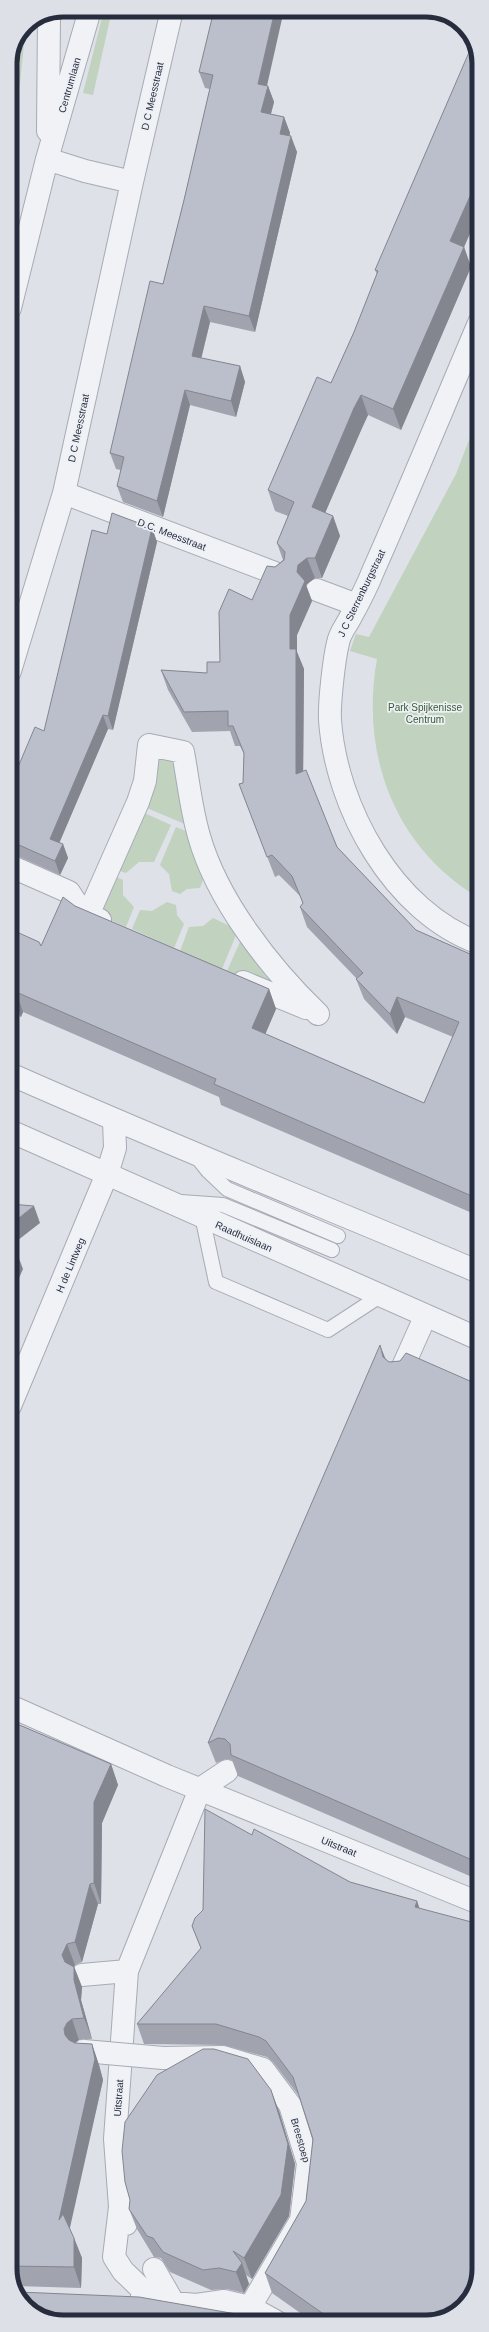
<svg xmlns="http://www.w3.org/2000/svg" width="489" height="2332" viewBox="0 0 489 2332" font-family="Arial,sans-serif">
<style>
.green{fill:#c1d2bf}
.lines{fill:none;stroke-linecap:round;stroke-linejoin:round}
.service-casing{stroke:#a7abb5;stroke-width:16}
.pedestrian-casing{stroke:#a7abb5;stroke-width:24}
.minor-casing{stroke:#a7abb5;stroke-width:24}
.service{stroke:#f0f2f6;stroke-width:14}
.pedestrian{stroke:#f0f2f6;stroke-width:22}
.minor{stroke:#f0f2f6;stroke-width:22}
.pedestrian-bridge-casing{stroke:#a7abb5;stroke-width:24;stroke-linecap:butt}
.pedestrian-bridge{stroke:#f0f2f6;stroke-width:22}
.wall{fill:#a1a4af}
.shaded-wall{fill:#83868e}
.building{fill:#bbbfcb;stroke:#83868e}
.labels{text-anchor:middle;stroke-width:3.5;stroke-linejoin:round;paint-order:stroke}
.street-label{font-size:10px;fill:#272d3f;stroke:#edf0f5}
.park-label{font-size:10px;fill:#375b34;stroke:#edf0f5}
.rim{fill:none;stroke:#272d3f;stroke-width:5}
</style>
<rect width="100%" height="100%" fill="#dee1e8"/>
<path class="green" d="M 104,10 L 112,10 L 93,95 L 83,93 Z
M 26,25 L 20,83 L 10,145 L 10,62 Z
M 479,414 L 479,898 C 394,847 360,754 377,659 L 350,651 L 356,634 L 369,637 L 456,474 Z
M 153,759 L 180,762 L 192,827 L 142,806 Z
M 140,811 L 171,825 L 154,862 L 139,862 L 126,873 L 114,869 Z
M 176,827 L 193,834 L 206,872 L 200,888 L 187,889 L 180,894 L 172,891 L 169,874 L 160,865 Z
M 112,875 L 123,880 L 123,895 L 134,907 L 126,927 L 95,913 Z
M 167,902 L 176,905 L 177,915 L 184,924 L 174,948 L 132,929 L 140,910 L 152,911 Z
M 213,918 L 238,930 L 222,969 L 180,951 L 189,927 L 203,926 Z
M 244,933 L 280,982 L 276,992 L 227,971 Z"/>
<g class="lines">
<defs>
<path id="service" d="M 196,1156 L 208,1171 L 227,1189 L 338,1236
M 181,1202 L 223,1205 L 332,1250
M 202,1216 L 216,1282 L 328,1330 L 380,1296"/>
<path id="pedestrian" d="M 10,866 L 69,892 L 82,912 L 100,920
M 88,915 L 138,802 L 145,781 L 149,745 L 183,752 C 188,779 191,809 199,836 C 217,900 270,968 318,1014
M 243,982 L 306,1008
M 401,1371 L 425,1317
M 10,1706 L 167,1776 L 479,1903
M 82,1975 L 127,1971
M 163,2058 L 223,2057 L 263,2069 L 290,2105 L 308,2163 L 301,2220 L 250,2307
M 120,2207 L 114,2257 L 123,2271 L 153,2300
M 126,2224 L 120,2207 L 115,2139 L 127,1971 L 200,1789 L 227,1771
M 154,2269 L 173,2302
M 141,2300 L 196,2305 L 224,2301 L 250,2307 L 277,2322"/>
<path id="minor" d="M 48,131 L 49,16
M 47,159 L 85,171 L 132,182
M 10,308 L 47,159 L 90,10
M 479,323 C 444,405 410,488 374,569 C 367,587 358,604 349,620 C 345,627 339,635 338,643 C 334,659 329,704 330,720 C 336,807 393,912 479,943
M 64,493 L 280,575
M 317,590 L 357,605
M 10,671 L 64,493 L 132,182 L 172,10
M 10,1074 C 165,1143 323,1206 479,1272
M 10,1131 L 479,1339
M 10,1406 L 107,1174 L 115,1148 L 114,1121"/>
</defs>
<use href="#service" class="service-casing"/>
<use href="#pedestrian" class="pedestrian-casing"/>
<use href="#minor" class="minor-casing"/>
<use href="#service" class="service"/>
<use href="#pedestrian" class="pedestrian"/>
<use href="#minor" class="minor"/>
<defs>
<path id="pedestrian-bridge" d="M 84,2051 L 163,2058"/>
</defs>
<use href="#pedestrian-bridge" class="pedestrian-bridge-casing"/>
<use href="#pedestrian-bridge" class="pedestrian-bridge"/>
</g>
<path class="wall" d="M 199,72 L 268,86 L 274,102 L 271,114 L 284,117 L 290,133 L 289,136 L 297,152 L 255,332 L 210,322 L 201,358 L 240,366 L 245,382 L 236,417 L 190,405 L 163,517 L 123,502 L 117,486 L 121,470 L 116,469 L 110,453 L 163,284 L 184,200 L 210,89 L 205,88 Z
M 464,247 L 471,267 L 401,430 L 368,415 L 362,428 L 325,513 L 333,516 L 340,536 L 322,578 L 315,578 L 306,585 L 312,601 L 297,635 L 297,652 L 304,669 L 303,771 L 337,847 L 416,930 L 479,958 L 479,1216 L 221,1105 L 219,1097 L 23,1012 L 21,1017 L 10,1013 L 10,929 L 41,946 L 75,906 L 269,989 L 276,1009 L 265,1034 L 424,1103 L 453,1037 L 405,1017 L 397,1034 L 364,999 L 356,979 L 357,979 L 307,927 L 300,907 L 303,904 L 300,896 L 279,875 L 275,877 L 239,784 L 243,783 L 244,754 L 240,746 L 235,746 L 230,731 L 192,732 L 168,690 L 161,670 L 207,673 L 220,662 L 252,600 L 275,567 L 283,560 L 277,543 L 288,516 L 275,511 L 268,490 L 331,383 L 354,332 L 377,274 L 375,270 Z
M 152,528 L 157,542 L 113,730 L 108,729 L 59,843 L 63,844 L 68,858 L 60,875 L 15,855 L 10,854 L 10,786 L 44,731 L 107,534 Z
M 386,1359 L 389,1362 L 479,1385 L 479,1880 L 238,1776 L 232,1760 L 226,1759 L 216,1763 L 208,1743 Z
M 10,1721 L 111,1764 L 118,1785 L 102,1823 L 101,1904 L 98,1904 L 82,1962 L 75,1965 L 74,1966 L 82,1987 L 81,2000 L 92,2039 L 79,2040 L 75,2043 L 92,2044 L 99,2065 L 103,2080 L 69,2228 L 74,2238 L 82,2258 L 81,2288 L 15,2286 L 10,2277 Z
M 252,1835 L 350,1882 L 417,1901 L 419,1908 L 434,2322 L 313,2322 L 272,2293 L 265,2273 L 306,2201 L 313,2139 L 299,2096 L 273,2062 L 267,2057 L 223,2045 L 144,2044 L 137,2024 L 201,1949 L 192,1926 Z
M 279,2111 L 295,2164 L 289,2216 L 252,2279 L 246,2275 L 249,2284 L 244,2293 L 227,2289 L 211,2290 L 170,2272 L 161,2258 L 154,2257 L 137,2229 L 129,2209 L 130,2200 Z"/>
<path class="shaded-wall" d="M 275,10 L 284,10 L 264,99 L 258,84 Z
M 268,86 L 274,102 L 267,128 L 261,112 Z
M 284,117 L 290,133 L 286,150 L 280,134 Z
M 291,136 L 297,152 L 255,332 L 249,316 Z
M 479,176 L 479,213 L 458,261 L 450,241 Z
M 464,247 L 471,267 L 401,430 L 393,409 Z
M 204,306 L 210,322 L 198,372 L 192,356 Z
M 240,366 L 245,382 L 236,417 L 231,401 Z
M 185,390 L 190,405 L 163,517 L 157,501 Z
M 361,395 L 368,415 L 362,428 L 319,527 L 312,507 L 354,408 Z
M 333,516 L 340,536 L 322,578 L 315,558 Z
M 152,528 L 157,542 L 113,730 L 108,716 Z
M 307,558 L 315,578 L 306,585 L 312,601 L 297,635 L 297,652 L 304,669 L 303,795 L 296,774 L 290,649 L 290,615 L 298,565 Z
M 103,715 L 108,729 L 55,853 L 50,839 Z
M 63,844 L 68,858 L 60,875 L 55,861 Z
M 269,989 L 276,1009 L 259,1049 L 252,1028 Z
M 16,992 L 23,1012 L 21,1017 L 13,997 Z
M 397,997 L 405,1017 L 397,1034 L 390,1014 Z
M 479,1187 L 479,1209 L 474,1197 Z
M 34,1206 L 40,1223 L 13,1244 L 10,1236 L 10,1225 Z
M 17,1253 L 23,1269 L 10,1299 L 10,1269 Z
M 380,1345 L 388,1365 L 383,1357 Z
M 111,1764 L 118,1785 L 102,1823 L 101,1904 L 94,1883 L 94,1802 Z
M 90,1884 L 98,1904 L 82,1962 L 75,1942 Z
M 417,1901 L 424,1921 L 415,1907 Z
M 67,1944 L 75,1965 L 70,1976 L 62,1955 Z
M 74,1967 L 82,1987 L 81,2000 L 92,2039 L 84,2018 L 74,1980 Z
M 72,2019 L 79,2040 L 74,2044 L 72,2050 L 65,2035 L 64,2029 L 67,2023 Z
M 92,2044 L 99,2065 L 103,2080 L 67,2241 L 59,2220 Z
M 271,2090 L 279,2111 L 295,2164 L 289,2216 L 252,2279 L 244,2258 Z
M 74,2238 L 82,2258 L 81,2288 L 74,2267 Z
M 242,2263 L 249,2284 L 244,2293 L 236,2272 Z"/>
<path class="building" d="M 214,10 L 275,10 L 258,84 L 268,86 L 261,112 L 284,117 L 280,134 L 291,136 L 249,316 L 204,306 L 192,356 L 240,366 L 231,401 L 185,390 L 157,501 L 117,486 L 124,457 L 110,453 L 150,281 L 163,284 L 184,200 L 213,75 L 199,72 Z
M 473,43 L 479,55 L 479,176 L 450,241 L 464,247 L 393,409 L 361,395 L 354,408 L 312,507 L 333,516 L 315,558 L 307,558 L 298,565 L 297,572 L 305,581 L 290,615 L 290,649 L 296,649 L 296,774 L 306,770 L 337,847 L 416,930 L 479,958 L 479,1187 L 474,1197 L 214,1084 L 216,1079 L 16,992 L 13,997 L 10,996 L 10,929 L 39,942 L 41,946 L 63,897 L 75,906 L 269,989 L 252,1028 L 424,1103 L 459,1022 L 397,997 L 390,1014 L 356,979 L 363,973 L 300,907 L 303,903 L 292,876 L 272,855 L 267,857 L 239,784 L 243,783 L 244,753 L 233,726 L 228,726 L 228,711 L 184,712 L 161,670 L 207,673 L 207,662 L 220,662 L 219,612 L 229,589 L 252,600 L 267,566 L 275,567 L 284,560 L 285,552 L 277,543 L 294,502 L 268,490 L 317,377 L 331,383 L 354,332 L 378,271 L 375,270 Z
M 112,513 L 152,528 L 108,716 L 103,715 L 50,839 L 63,844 L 55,861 L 10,841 L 10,786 L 35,727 L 44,731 L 92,530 L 107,534 Z
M 10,1204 L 34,1206 L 10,1225 Z
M 10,1236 L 17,1253 L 10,1269 Z
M 380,1345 L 383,1357 L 389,1362 L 400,1361 L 406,1353 L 479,1385 L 479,1863 L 231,1755 L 230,1744 L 225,1739 L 218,1738 L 208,1743 Z
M 10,1721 L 111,1764 L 94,1802 L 94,1883 L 90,1884 L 75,1942 L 67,1944 L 62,1955 L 65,1962 L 74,1967 L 74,1980 L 84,2018 L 72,2019 L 67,2023 L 64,2029 L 65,2035 L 69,2040 L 75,2043 L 92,2044 L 95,2059 L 59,2220 L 63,2214 L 74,2238 L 74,2267 L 10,2266 Z
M 205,1809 L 252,1835 L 254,1829 L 350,1882 L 417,1901 L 415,1907 L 479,1924 L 479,2270 L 466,2304 L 434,2322 L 335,2322 L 265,2273 L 306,2201 L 313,2139 L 293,2077 L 266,2041 L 259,2037 L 216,2024 L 137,2024 L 201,1948 L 192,1926 L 195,1918 L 203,1910 Z
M 203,2049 L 214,2049 L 248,2059 L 271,2090 L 288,2144 L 281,2195 L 244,2258 L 233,2251 L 242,2263 L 236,2272 L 219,2268 L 203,2270 L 163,2252 L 153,2238 L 147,2236 L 129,2209 L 130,2200 L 125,2182 L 122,2151 L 125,2122 L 157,2075 Z
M 18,2292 L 139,2297 L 282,2322 L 56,2322 L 26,2307 Z"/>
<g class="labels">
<g class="street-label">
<text transform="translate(69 85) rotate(-74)" y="4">Centrumlaan</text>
<text transform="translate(152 96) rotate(-77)" y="4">D C Meesstraat</text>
<text transform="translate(78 428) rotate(-78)" y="4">D C Meesstraat</text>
<text transform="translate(172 534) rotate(21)" y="4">D.C. Meesstraat</text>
<text transform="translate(361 593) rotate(-64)" y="4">J C Sterrenburgstraat</text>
<text transform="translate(244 1236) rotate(24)" y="4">Raadhuislaan</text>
<text transform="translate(70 1265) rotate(-67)" y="4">H de Lintweg</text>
<text transform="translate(339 1846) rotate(22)" y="4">Uitstraat</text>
<text transform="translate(118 2098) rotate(-86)" y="4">Uitstraat</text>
<text transform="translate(301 2140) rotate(74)" y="4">Breestoep</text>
</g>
<g class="park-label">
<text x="425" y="711">Park Spijkenisse<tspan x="425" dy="12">Centrum</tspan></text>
</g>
</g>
<path d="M0 0H489V2332H0ZM63 17H426A46 46 0 0 1 472 63V2269A46 46 0 0 1 426 2315H63A46 46 0 0 1 17 2269V63A46 46 0 0 1 63 17Z" fill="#dde0e6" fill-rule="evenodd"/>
<path class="rim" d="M63 17H426A46 46 0 0 1 472 63V2269A46 46 0 0 1 426 2315H63A46 46 0 0 1 17 2269V63A46 46 0 0 1 63 17Z"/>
</svg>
